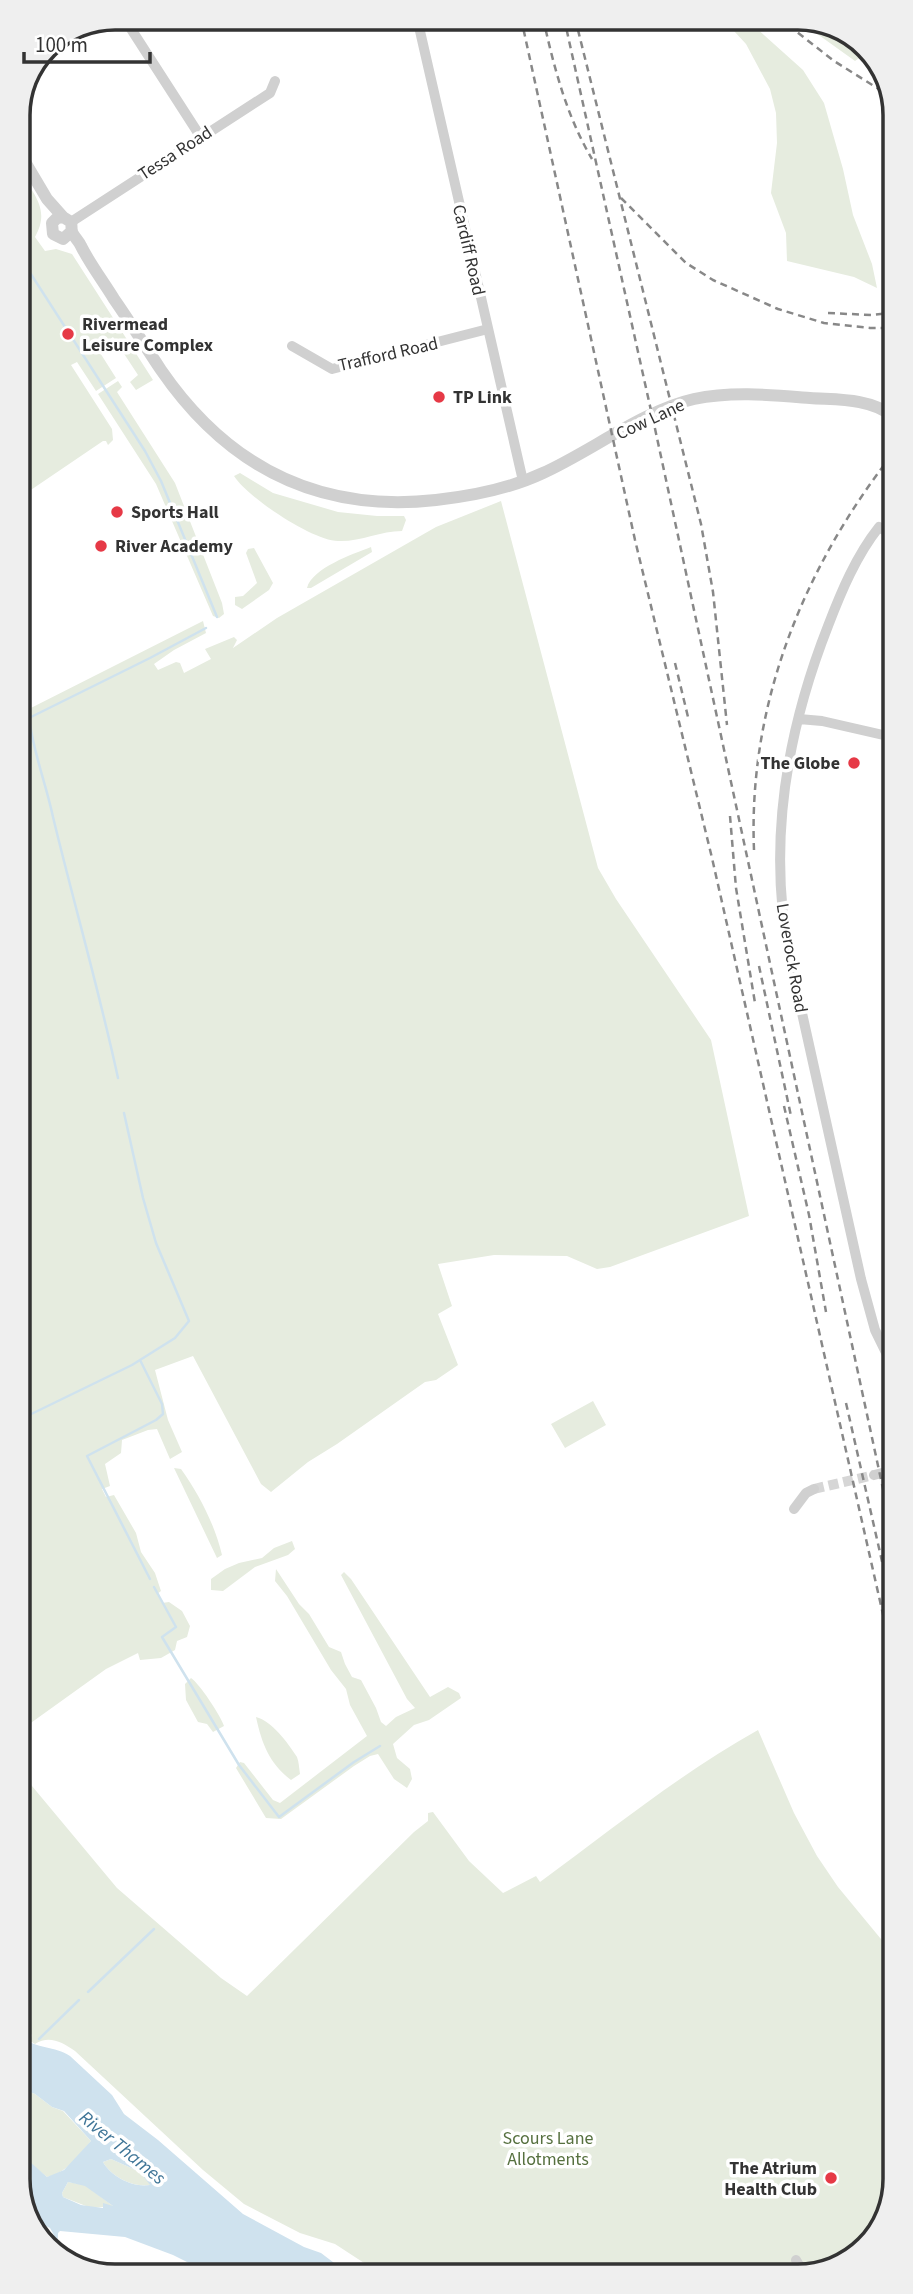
<svg xmlns="http://www.w3.org/2000/svg" width="913" height="2294" viewBox="0 0 913 2294" font-family="'Source Sans 3',sans-serif">
<style>
.green{fill:#e6ecdf}
.water{fill:#cfe2ee;fill-rule:evenodd}
.lines{fill:none;stroke-linecap:round;stroke-linejoin:round}
.stream{stroke:#cfe2ee;stroke-width:2.5}
.minor-tunnel{stroke:#d6d6d6;stroke-width:10;stroke-dasharray:10 5;stroke-linecap:butt}
.minor{stroke:#d0d0d0;stroke-width:10}
.tertiary{stroke:#d0d0d0;stroke-width:12}
.rail{stroke:#888;stroke-width:2.5;stroke-dasharray:7 5;stroke-linecap:butt}
.poi-dot{fill:#e63946;stroke:#fff;stroke-width:2.5}
.labels{text-anchor:middle;stroke-width:7;stroke-linejoin:round;paint-order:stroke}
.street-label{font-size:18px;fill:#333;stroke:#fff}
.poi-label{font-size:18px;font-weight:bold;fill:#333;stroke:#fff;text-anchor:start}
.park-label{font-size:18px;fill:#56703f;stroke:#fff}
.water-label{font-size:19px;font-style:italic;fill:#3f7597;stroke:#fff}
.rim{fill:none;stroke:#333;stroke-width:3.5}
</style>
<rect width="100%" height="100%" fill="#fff"/>
<path class="green" d="M 722,18 L 745,18 L 803,70 L 824,103 L 843,169 L 853,215 L 872,264 L 877,288 L 854,277 L 787,261 L 786,233 L 771,193 L 777,143 L 776,113 L 770,89 L 746,44 Z
M 795,18 L 805,18 L 846,33 L 865,54 L 855,61 Z
M 18,170 C 33,193 51,209 35,237 L 45,251 L 56,249 L 72,254 L 153,380 L 136,390 L 130,382 L 138,375 L 113,337 L 97,348 L 116,378 L 96,391 L 77,362 L 71,365 L 112,429 L 113,440 L 108,445 L 106,441 L 103,441 L 19,498 Z
M 118,381 L 122,387 L 117,392 L 175,483 L 222,603 L 224,614 L 219,618 L 213,616 L 156,484 L 98,394 Z
M 240,473 L 273,493 L 338,512 L 377,516 L 404,516 L 406,520 L 402,531 C 380,531 360,542 338,541 C 313,541 247,497 234,476 Z
M 501,501 L 598,868 L 616,899 L 711,1040 L 749,1216 L 610,1267 L 597,1269 L 567,1256 L 494,1255 L 438,1264 L 452,1306 L 438,1314 L 458,1365 L 436,1380 L 425,1382 L 337,1444 L 308,1462 L 271,1492 L 261,1484 L 193,1356 L 155,1370 L 168,1420 L 182,1452 L 170,1459 L 157,1429 L 148,1430 L 122,1440 L 121,1453 L 105,1464 L 110,1486 L 102,1489 L 106,1497 L 114,1495 L 136,1533 L 141,1552 L 155,1573 L 161,1591 L 157,1594 L 162,1603 L 169,1602 L 182,1611 L 190,1626 L 187,1637 L 177,1641 L 175,1650 L 161,1658 L 140,1660 L 138,1653 L 106,1669 L 21,1730 L 19,714 L 203,621 L 206,633 L 174,650 L 154,664 L 158,670 L 176,662 L 180,663 L 184,673 L 211,659 L 205,649 L 234,637 L 237,640 L 233,648 L 277,618 L 436,527 Z
M 371,547 L 372,552 L 311,588 L 307,588 C 312,568 353,554 371,547 Z
M 254,548 L 273,583 L 269,590 L 242,609 L 235,605 L 235,597 L 243,596 L 257,583 L 246,553 L 248,549 Z
M 593,1401 L 606,1425 L 565,1448 L 551,1424 Z
M 174,1468 L 181,1469 C 199,1494 215,1525 222,1555 L 217,1558 Z
M 292,1541 L 295,1549 L 288,1555 L 255,1567 L 223,1591 L 211,1590 L 211,1579 L 225,1569 L 239,1563 L 262,1558 L 274,1548 Z
M 276,1569 L 299,1604 L 309,1614 L 329,1647 L 341,1652 L 345,1664 L 352,1677 L 361,1680 L 376,1708 L 381,1722 L 386,1726 L 396,1717 L 415,1708 L 407,1699 L 341,1575 L 344,1572 L 351,1579 L 430,1697 L 448,1687 L 459,1693 L 461,1698 L 429,1720 L 414,1725 L 393,1744 L 397,1758 L 410,1769 L 412,1779 L 407,1788 L 394,1779 L 378,1754 L 370,1756 L 354,1766 L 281,1819 L 266,1818 L 236,1768 L 240,1762 L 244,1763 L 273,1800 L 280,1803 L 367,1736 L 350,1705 L 346,1689 L 331,1670 L 287,1596 L 275,1581 Z
M 191,1678 C 199,1683 221,1716 224,1726 L 213,1732 L 207,1724 L 198,1722 L 186,1700 L 185,1684 Z
M 256,1717 C 272,1721 288,1743 297,1757 C 299,1762 299,1768 300,1774 L 291,1780 C 269,1763 262,1744 256,1717 Z
M 758,1730 L 794,1813 L 817,1856 L 838,1887 L 895,1956 L 895,2179 L 876,2238 L 829,2271 L 381,2274 L 335,2244 L 300,2233 L 244,2204 L 203,2170 L 75,2051 C 62,2042 49,2035 35,2044 L 30,2041 L 32,2035 L 22,2024 L 22,1774 L 117,1888 L 221,1978 L 247,1996 L 414,1832 L 428,1821 L 428,1813 L 433,1812 L 469,1861 L 503,1893 L 536,1876 L 540,1882 C 611,1830 681,1773 758,1730 Z
M 22,2089 L 35,2094 L 52,2107 L 63,2111 L 91,2141 C 80,2155 65,2174 47,2177 C 42,2172 34,2168 30,2162 C 17,2146 22,2109 22,2089 Z
M 111,2159 L 140,2172 L 151,2185 C 134,2188 111,2177 103,2162 Z
M 68,2182 L 85,2185 L 113,2206 L 91,2208 L 63,2197 L 62,2193 Z"/>
<path class="water" d="M 22,2037 C 36,2049 55,2046 70,2056 L 112,2095 L 124,2114 L 158,2140 L 243,2214 L 304,2247 L 321,2253 L 350,2275 L 215,2276 L 173,2255 L 125,2237 L 60,2231 L 58,2233 L 57,2254 L 63,2259 L 53,2253 L 54,2235 L 50,2228 L 42,2224 L 23,2200 L 22,2147 L 29,2161 L 47,2177 L 64,2170 L 91,2141 L 64,2111 L 52,2107 L 35,2094 L 22,2089 ZM 111,2159 L 140,2172 L 150,2185 C 134,2188 111,2177 103,2162 ZM 68,2182 L 85,2186 L 113,2206 L 103,2203 L 103,2208 L 81,2205 L 63,2197 L 62,2193 Z"/>
<g class="lines">
<path class="stream" d="M 18,254 L 145,451 L 161,481 L 217,617
M 118,1078 C 99,990 74,904 53,817 C 46,784 33,751 29,718 L 150,658 L 206,628
M 140,1360 L 162,1404 L 163,1414 L 156,1420 L 87,1456 L 150,1579
M 21,1419 L 132,1365 L 175,1338 L 189,1321 L 156,1243 L 143,1198 L 124,1113
M 154,1587 L 176,1627 L 162,1637 L 239,1765 L 279,1817 L 354,1762 L 380,1746
M 88,1992 L 154,1929
M 39,2039 L 79,2000"/>
<path class="minor-tunnel" d="M 814,1489 L 874,1475"/>
<path class="minor" d="M 124,18 L 200,136
M 417,18 L 523,481
M 71,222 L 270,93 L 275,81
M 292,346 L 332,369 L 488,329
M 892,535 L 879,527 C 856,556 841,592 828,626 C 786,733 767,846 790,959 L 861,1279 L 875,1330 L 894,1369
M 799,719 L 822,721 L 892,737
M 874,1475 L 894,1470
M 794,1509 L 806,1493 L 814,1489
M 796,2260 L 803,2272"/>
<path class="tertiary" d="M 18,150 L 47,199 L 63,217 L 71,222 C 72,225 71,229 72,232 C 74,237 79,241 81,246 C 90,264 103,281 114,299 C 130,322 145,346 161,370 C 227,466 318,513 436,500 C 473,496 509,489 543,473 C 590,452 644,410 694,399 C 732,391 772,395 810,398 C 838,400 868,398 891,415
M 63,217 L 57,218 L 52,223 L 53,234 L 63,239 L 72,231"/>
<path class="rail" d="M 521,18 L 635,540 L 712,858 L 894,1663
M 543,18 C 554,67 566,115 592,159
M 564,18 L 654,424 L 894,1540
M 575,18 L 701,524 L 713,592 L 727,725
M 779,18 L 834,61 L 890,96
M 621,198 L 686,263 L 713,280 L 778,309 L 824,323 L 870,328 L 891,328
M 828,313 L 871,315 L 891,313
M 675,663 L 688,717
M 730,816 L 736,888 L 755,1003
M 754,850 C 748,705 803,569 891,456
M 759,966 L 791,1116
M 784,1106 L 809,1215 L 826,1312
M 846,1403 L 894,1614"/>
</g>
<g class="poi-dot">
<circle cx="68" cy="334" r="7"/>
<circle cx="439" cy="397" r="7"/>
<circle cx="117" cy="512" r="7"/>
<circle cx="101" cy="546" r="7"/>
<circle cx="854" cy="763" r="7"/>
<circle cx="831" cy="2178" r="7"/>
</g>
<g class="labels">
<g class="street-label">
<text transform="translate(175 153) rotate(-33)" y="6">Tessa Road</text>
<text transform="translate(469 250) rotate(77)" y="6">Cardiff Road</text>
<text transform="translate(388 354) rotate(-13)" y="6">Trafford Road</text>
<text transform="translate(650 419) rotate(-25)" y="6">Cow Lane</text>
<text transform="translate(792 958) rotate(80)" y="6">Loverock Road</text>
</g>
<g class="poi-label">
<text x="82" y="330">Rivermead<tspan x="82" dy="21">Leisure Complex</tspan></text>
<text x="453" y="403">TP Link</text>
<text x="131" y="518">Sports Hall</text>
<text x="115" y="552">River Academy</text>
<text x="840" y="769" text-anchor="end">The Globe</text>
<text x="817" y="2174" text-anchor="end">The Atrium<tspan x="817" dy="21">Health Club</tspan></text>
</g>
<g class="park-label">
<text x="548" y="2144">Scours Lane<tspan x="548" dy="21">Allotments</tspan></text>
</g>
<g class="water-label">
<text transform="translate(123 2147) rotate(39)" y="7">River Thames</text>
</g>
</g>
<path d="M0 0H913V2294H0ZM115 30H798A85 85 0 0 1 883 115V2179A85 85 0 0 1 798 2264H115A85 85 0 0 1 30 2179V115A85 85 0 0 1 115 30Z" fill="#efefef" fill-rule="evenodd"/>
<path class="rim" d="M115 30H798A85 85 0 0 1 883 115V2179A85 85 0 0 1 798 2264H115A85 85 0 0 1 30 2179V115A85 85 0 0 1 115 30Z"/>
<path d="M24 52v10h126v-10" fill="none" stroke="#333333" stroke-width="3.5"/>
<text x="35" y="52" font-size="21" fill="#333333" stroke="#ffffff" stroke-width="5" paint-order="stroke">100 m</text>
</svg>
